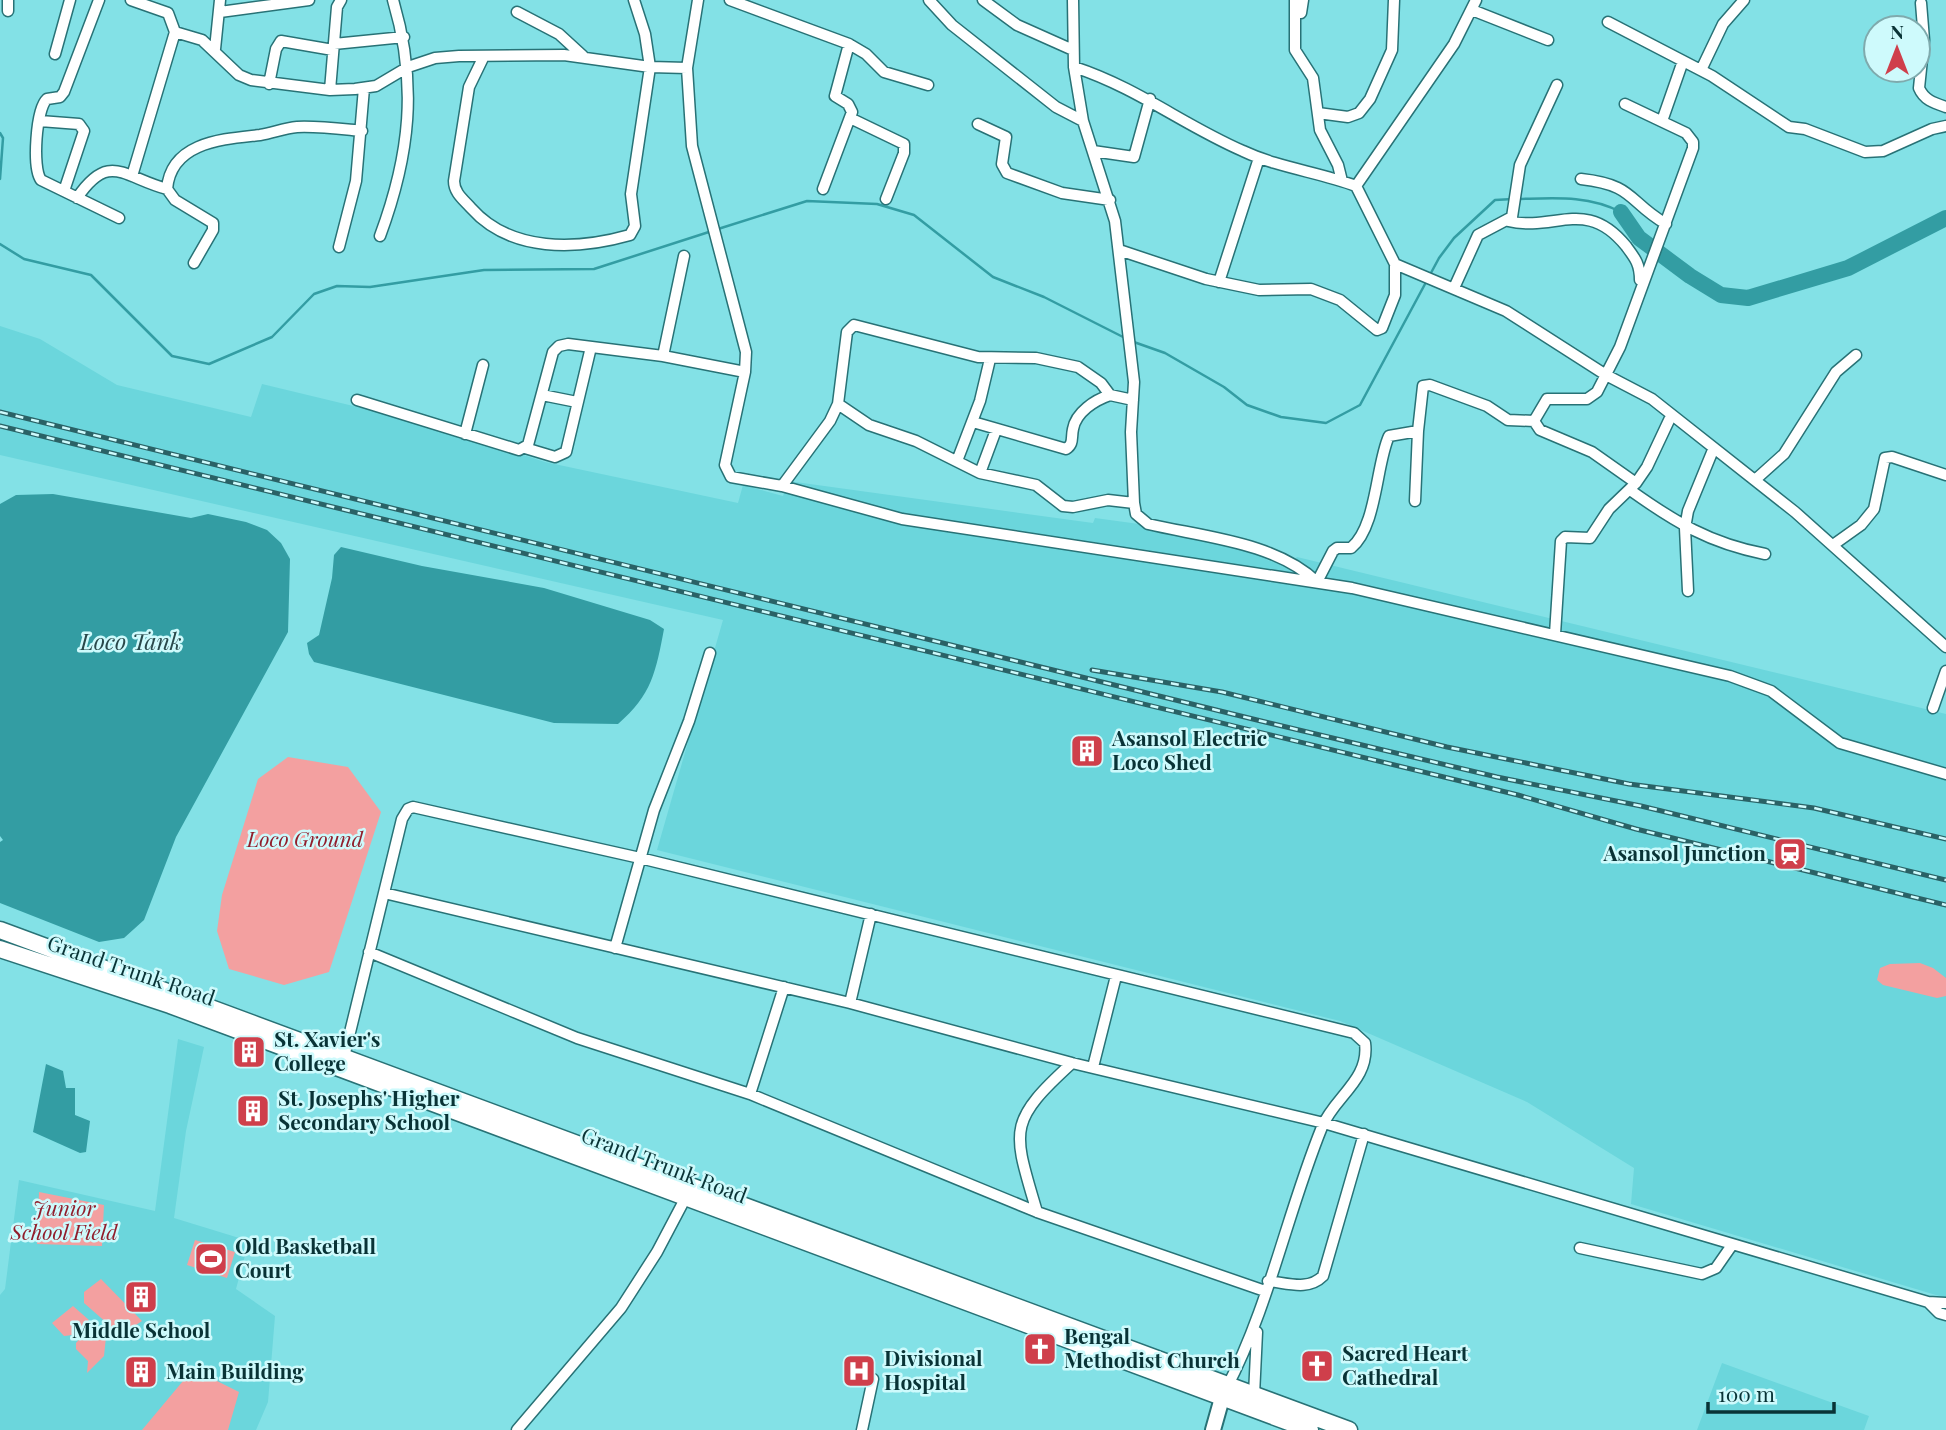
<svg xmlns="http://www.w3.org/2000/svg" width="1946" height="1430" viewBox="0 0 1946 1430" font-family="'Playfair Display',serif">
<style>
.built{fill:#6bd6dc}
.green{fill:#f3a0a0}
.water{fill:#339da3}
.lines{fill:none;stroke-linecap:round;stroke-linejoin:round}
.stream{stroke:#339da3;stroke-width:2.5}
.river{stroke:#339da3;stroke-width:16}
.street-casing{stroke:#287276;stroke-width:13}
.secondary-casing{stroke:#287276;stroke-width:18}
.primary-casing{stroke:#287276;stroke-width:19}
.street{stroke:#fff;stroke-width:10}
.secondary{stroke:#fff;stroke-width:14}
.primary{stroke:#fff;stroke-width:16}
.rail-casing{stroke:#2a6266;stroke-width:5}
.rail{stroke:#cefafc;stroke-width:2.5;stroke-dasharray:8;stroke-linecap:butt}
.labels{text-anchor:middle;stroke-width:5;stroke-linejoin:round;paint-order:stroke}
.poi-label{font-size:21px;font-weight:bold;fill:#093336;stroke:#cefafc;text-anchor:start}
.park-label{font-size:21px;font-style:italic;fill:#911e2c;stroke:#cefafc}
.street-label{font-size:21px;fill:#093336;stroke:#cefafc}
.water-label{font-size:23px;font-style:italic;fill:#29484a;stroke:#cefafc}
</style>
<rect width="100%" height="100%" fill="#83e1e6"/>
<path class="built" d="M 0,326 L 40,339 L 117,385 L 251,417 L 262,384 L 428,424 L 545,462 L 738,503 L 743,485 L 783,496 L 788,481 L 1093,523 L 1095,518 L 1139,524 L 1263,551 L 1267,560 L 1289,565 L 1297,557 L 1946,714 L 1946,1298 L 1631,1204 L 1634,1168 L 1527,1102 L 1340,1021 L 657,850 L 723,620 L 0,455 Z
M 178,1039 L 204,1047 L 186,1131 L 174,1218 L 249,1241 L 236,1289 L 275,1316 L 268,1402 L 256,1430 L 0,1430 L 0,1295 L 5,1289 L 19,1180 L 155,1211 Z
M 1722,1363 L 1869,1416 L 1864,1430 L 1697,1430 Z"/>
<path class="green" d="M 288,757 L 348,767 L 381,812 L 329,972 L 284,985 L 229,969 L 217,931 L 222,895 L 258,779 Z
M 1920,963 L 1933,968 L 1946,978 L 1946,996 L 1937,998 L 1883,985 L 1877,980 L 1880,968 L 1890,964 Z
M 39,1192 L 104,1205 L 102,1246 L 37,1244 Z
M 195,1240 L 235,1252 L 227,1278 L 187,1265 Z
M 101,1279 L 142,1321 L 130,1329 L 116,1331 L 84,1303 L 84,1292 Z
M 73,1306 L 89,1320 L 73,1335 L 64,1336 L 52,1323 Z
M 93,1324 L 106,1337 L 104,1356 L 87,1373 L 88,1361 L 76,1349 L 76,1343 Z
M 193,1369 L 239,1392 L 228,1430 L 142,1430 Z"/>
<path class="water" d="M 53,494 L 191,518 L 208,514 L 246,522 L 267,530 L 281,543 L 290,559 L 288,632 L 176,837 L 144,920 L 124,938 L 99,942 L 0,903 L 0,842 L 3,840 L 0,836 L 0,504 L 16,495 Z
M 341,547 L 422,566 L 544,588 L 650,620 L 664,629 C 656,671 652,695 618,724 L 554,723 L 314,662 L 309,654 L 307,643 L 319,635 L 332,578 L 334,555 Z
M 46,1064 L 63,1071 L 66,1088 L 75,1088 L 75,1115 L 90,1121 L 86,1152 L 80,1153 L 33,1132 Z"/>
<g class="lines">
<path class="stream" d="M 0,133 L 3,138 L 0,179
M 1519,199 C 1555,198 1588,195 1621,212
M 718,229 L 807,201 L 877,204 L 914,215 L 993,277 L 1044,297 L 1125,338
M 0,244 L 24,259 L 91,275 L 172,356 L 209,364 L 272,337 L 314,294 L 337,286 L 370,287 L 484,270 L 594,269 L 712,231
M 1131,341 L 1165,353 L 1224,387 L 1247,405 L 1281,417 L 1326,423 L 1360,405 L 1439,258 L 1454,238 L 1495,200 L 1513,199"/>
<path class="river" d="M 1621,212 L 1639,238 L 1690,276 L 1721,295 L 1748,298 L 1848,268 L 1946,218"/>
<defs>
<path id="street" d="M 8,0 L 8,11
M 99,0 L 64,92 L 60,97 L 47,99 C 36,109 32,168 41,180 L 119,218
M 131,0 L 168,13 L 175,32 L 132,176
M 634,0 L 645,34 L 650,67 L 687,68
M 698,0 L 687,68 L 692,146 L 746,352 L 745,372 L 725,465 L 731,477 L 782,486 L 902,519 L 1352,588 L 1730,676 L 1771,691 L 1840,743 L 1946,774
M 730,0 L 849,44 L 835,96 L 848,104 L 852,112 L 823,189
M 929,0 L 952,25 L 1056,107 L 1083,121 L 1115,221 L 1134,382 L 1131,432 L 1134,503 L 1136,514 L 1148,524 C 1203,537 1275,542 1317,582 L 1333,551 L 1337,548 L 1351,548 C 1377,527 1376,464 1389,436 L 1418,431 L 1423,386 L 1430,385 L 1487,406 L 1508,420 L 1534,421
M 983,0 L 1017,25 L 1073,50
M 1073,0 L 1074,67
M 1295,0 L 1295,50 L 1313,78 L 1320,130 L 1338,165 L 1342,181
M 1921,3 L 1924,40 L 1919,88 C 1924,100 1934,103 1946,107
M 1472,10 L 1548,40
M 220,12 L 309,0
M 517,12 L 559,34 L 583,56
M 1301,13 L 1303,0
M 1608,22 L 1712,76 L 1789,127 L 1805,129 L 1865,152 L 1883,151 L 1932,129 L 1946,126
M 175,32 L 202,40 L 239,75 L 251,80 L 330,90 L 355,89 L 376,86 L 408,67 L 435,58 L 459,56 L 564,55 L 650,67 L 631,194 L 635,226 L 630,235 C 577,250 511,253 471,208 C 464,200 454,193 454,181 L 469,87 L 484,56
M 334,44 L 404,37
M 849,44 L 866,54 L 884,72 L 928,85
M 215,49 L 220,0
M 55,54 L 70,0
M 1701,70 L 1723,24 L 1744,0
M 269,84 L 276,49 L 281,41 L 333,50
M 330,90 L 337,7 L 341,0
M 1625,104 L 1686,133 L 1693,142 L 1693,148 L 1620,347 L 1597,392 L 1587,399 L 1547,399 L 1534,421 L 1540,430 L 1592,452 L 1636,483
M 1318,113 L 1348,117 L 1359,113 L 1370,99 L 1392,50 L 1394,0
M 850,118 L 904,144 L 904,153 L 886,199
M 40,121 L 79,124 L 84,131 L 64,191
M 1083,121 L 1074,67 C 1138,88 1183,125 1243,151 C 1279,168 1319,172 1356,186 L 1395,264 L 1506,311 L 1606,375 L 1652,399 L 1795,512 L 1946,647
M 1662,121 L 1683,61
M 978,124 L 1006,137 L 1002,164 L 1007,173 L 1062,193 L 1110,200
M 1093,151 L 1134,157 L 1150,99
M 1581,179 C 1635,185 1627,201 1666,224
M 1356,186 L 1454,44 L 1476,0
M 77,198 C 109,151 123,177 167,189
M 1508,221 C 1556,232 1586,197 1626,246 C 1635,258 1640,264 1640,280
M 380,236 C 410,155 418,84 393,0
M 339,247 L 356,181 L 364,88
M 1119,250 L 1206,279 L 1259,290 L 1311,289 L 1340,300 L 1377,330 L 1382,328 L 1395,295 L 1395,264
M 194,263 L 213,230 L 213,223 L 175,200 L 167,189 C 171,141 225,139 260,135 C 273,133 284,128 297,127 C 319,126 341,129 362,131
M 1219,282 L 1259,158
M 1454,288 L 1478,235 L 1512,217 L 1520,165 L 1557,85
M 663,356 L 684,256
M 542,395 L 577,402
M 1110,395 L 1101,383 L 1078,367 L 1036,358 L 978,357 L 854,325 L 847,332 L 838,404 L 869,425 L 916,441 L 980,473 L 1036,485 L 1063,506 L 1073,507 L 1108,500 L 1134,503
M 357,400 L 519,450 L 528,445 L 553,352 L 559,346 L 568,344 L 663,356 L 745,372
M 973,422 L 1066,449 C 1074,444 1071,438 1073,429 C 1076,412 1095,400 1110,395 L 1133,400
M 465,434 L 483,365
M 525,448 L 555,457 L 566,452 L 591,347
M 957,461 L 980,401 L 990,359
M 980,473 L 996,430
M 1755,480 L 1784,454 L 1836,372 L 1856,355
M 782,486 L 830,421 L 838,404
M 1630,490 C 1675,522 1709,543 1765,554
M 1415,501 L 1418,431
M 1833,545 L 1861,525 L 1874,509 L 1885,458 L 1892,457 L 1946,475
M 1688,591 L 1685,528 L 1688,511 L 1713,450
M 1555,634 L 1561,541 L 1565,537 L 1590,538 L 1609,509 L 1636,483 L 1647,467 L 1671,416
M 1933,708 L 1946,671
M 384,893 L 850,1003 L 1072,1063 L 1324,1123 L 1928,1302
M 615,948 L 654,810 L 689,721 L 710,653
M 369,952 L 577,1038 L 750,1094 L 1037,1212 L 1265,1291
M 850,1003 L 871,914
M 343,1061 L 402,819 L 408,809 L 413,807 L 640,858 L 1354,1033 L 1365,1043 C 1370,1080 1334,1097 1322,1127 C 1287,1213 1269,1307 1226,1389
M 1093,1067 L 1116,976
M 750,1094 L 784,987
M 1037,1212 C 1013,1130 1006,1123 1072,1063
M 1580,1248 L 1702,1274 L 1716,1268 L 1732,1245
M 1268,1281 C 1288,1283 1308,1291 1323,1276 L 1364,1134
M 1946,1303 L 1928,1302 L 1939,1313 L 1946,1315
M 1254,1395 L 1257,1332
M 517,1430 L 621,1308 L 657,1252 L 686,1197
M 862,1430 L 873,1379"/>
<path id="secondary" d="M 1213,1430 L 1222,1398"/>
<path id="primary" d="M 0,930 L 1349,1430
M 0,949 L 170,1005 L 1310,1430"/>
</defs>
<use href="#street" class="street-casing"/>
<use href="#secondary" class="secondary-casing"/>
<use href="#primary" class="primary-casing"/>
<use href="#street" class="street"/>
<use href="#secondary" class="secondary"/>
<use href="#primary" class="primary"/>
<defs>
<path id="rail" d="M 0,412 L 1257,720 L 1497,777 L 1641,806 L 1946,880
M 0,426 L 1518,795 L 1636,829 L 1946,905
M 1092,670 L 1222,692 L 1447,747 L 1629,784 L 1814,808 L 1946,839"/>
</defs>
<use href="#rail" class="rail-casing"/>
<use href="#rail" class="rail"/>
</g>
<defs>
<symbol id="building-square" viewBox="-11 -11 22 22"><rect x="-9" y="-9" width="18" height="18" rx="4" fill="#cf3f4b" stroke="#cefafc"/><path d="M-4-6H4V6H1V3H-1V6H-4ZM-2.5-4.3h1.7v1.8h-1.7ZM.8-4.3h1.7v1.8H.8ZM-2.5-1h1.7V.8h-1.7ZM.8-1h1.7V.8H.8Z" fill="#fff"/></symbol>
<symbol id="station-square" viewBox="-11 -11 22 22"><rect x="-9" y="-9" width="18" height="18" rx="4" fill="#cf3f4b" stroke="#cefafc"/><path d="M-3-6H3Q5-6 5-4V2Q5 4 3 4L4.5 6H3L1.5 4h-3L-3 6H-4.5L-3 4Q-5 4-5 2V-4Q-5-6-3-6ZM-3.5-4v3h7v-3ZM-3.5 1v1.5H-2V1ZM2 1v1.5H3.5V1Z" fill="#fff"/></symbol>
<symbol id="stadium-square" viewBox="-11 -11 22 22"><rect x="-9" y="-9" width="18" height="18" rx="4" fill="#cf3f4b" stroke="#cefafc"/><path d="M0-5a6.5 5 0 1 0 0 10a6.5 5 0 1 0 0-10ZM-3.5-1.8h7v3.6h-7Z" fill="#fff"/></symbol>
<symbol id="church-square" viewBox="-11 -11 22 22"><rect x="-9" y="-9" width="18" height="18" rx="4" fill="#cf3f4b" stroke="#cefafc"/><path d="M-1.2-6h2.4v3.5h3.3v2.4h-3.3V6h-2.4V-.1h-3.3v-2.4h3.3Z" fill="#fff"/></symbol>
<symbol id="hospital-square" viewBox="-11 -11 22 22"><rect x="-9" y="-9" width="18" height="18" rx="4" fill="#cf3f4b" stroke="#cefafc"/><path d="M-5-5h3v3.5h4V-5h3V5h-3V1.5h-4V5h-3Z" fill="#fff"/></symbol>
</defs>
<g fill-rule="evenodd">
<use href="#building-square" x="1068" y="732" width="38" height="38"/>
<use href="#station-square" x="1771" y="835" width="38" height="38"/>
<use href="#building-square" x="230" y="1033" width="38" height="38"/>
<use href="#building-square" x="234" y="1092" width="38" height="38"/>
<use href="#stadium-square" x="192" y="1240" width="38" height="38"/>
<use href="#building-square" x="122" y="1278" width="38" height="38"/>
<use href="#church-square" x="1021" y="1330" width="38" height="38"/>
<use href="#church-square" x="1298" y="1347" width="38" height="38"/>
<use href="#hospital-square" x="840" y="1352" width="38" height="38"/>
<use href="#building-square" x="122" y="1353" width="38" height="38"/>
</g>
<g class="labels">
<g class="poi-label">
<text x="1112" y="746">Asansol Electric<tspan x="1112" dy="24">Loco Shed</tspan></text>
<text x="1766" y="861" text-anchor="end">Asansol Junction</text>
<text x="274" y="1047">St. Xavier's<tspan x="274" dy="24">College</tspan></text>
<text x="278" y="1106">St. Josephs' Higher<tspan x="278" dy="24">Secondary School</tspan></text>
<text x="235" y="1254">Old Basketball<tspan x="235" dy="24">Court</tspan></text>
<text x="141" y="1338" text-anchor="middle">Middle School</text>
<text x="1064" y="1344">Bengal<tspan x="1064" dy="24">Methodist Church</tspan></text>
<text x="1342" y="1361">Sacred Heart<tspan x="1342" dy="24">Cathedral</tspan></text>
<text x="884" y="1366">Divisional<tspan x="884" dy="24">Hospital</tspan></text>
<text x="166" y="1379">Main Building</text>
</g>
<g class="park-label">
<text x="305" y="847">Loco Ground</text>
<text x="64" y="1216">Junior<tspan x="64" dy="24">School Field</tspan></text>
</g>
<g class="street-label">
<text transform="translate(131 971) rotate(19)" y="7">Grand Trunk Road</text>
<text transform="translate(664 1166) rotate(21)" y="7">Grand Trunk Road</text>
</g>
<g class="water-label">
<text x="131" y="650">Loco Tank</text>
</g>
</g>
<g transform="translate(1897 49)"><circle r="33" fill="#cefafc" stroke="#7faaad" stroke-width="2"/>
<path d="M0-5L12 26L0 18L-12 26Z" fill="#cf3f4b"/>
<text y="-10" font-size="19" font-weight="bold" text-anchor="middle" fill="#093336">N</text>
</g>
<path d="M1708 1402v10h126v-10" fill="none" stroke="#093336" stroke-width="3.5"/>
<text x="1718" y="1402" font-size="21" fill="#093336" stroke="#cefafc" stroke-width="5" paint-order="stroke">100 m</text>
</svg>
